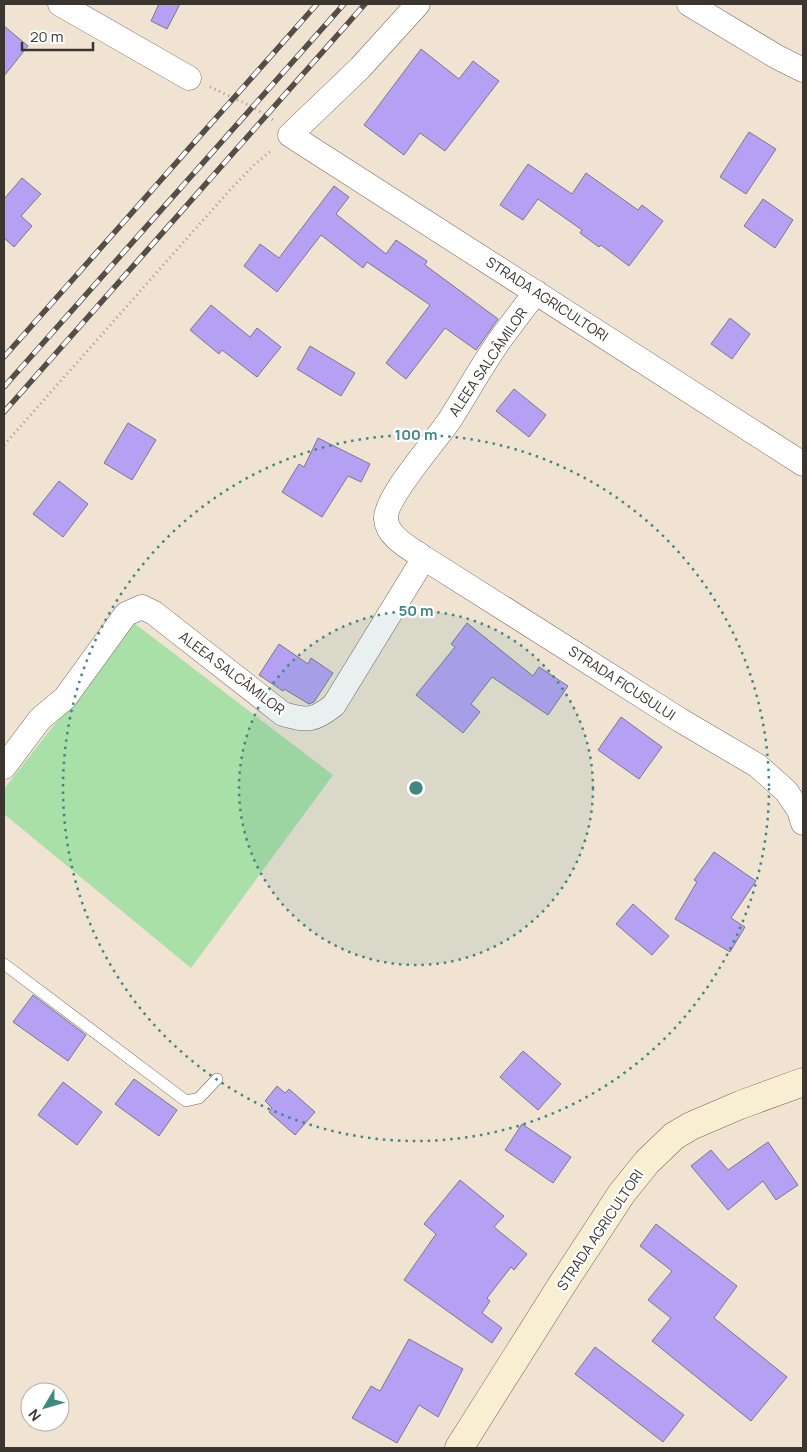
<svg xmlns="http://www.w3.org/2000/svg" width="807" height="1452" viewBox="0 0 807 1452" font-family="Manrope,sans-serif">
<style>
.green{fill:#a9e0a7}
.building{fill:#b4a1f4;stroke:#7b7889}
.lines{fill:none;stroke-linecap:round;stroke-linejoin:round}
.lane-casing{stroke:#736859;stroke-width:12}
.street-casing{stroke:#736859;stroke-width:25}
.secondary-casing{stroke:#736859;stroke-width:29}
.path{stroke:#a2998c;stroke-width:3;stroke-dasharray:1 4;stroke-linecap:butt}
.lane{stroke:#fff;stroke-width:11}
.street{stroke:#fff;stroke-width:24}
.secondary{stroke:#f8efd3;stroke-width:28}
.rail-casing{stroke:#544e46;stroke-width:5.5}
.rail{stroke:#fff;stroke-width:4;stroke-dasharray:11;stroke-linecap:butt}
.ring{fill:none;stroke:#418883;stroke-width:2.5;stroke-dasharray:2.5 5}
.labels{text-anchor:middle;stroke-width:4.5;stroke-linejoin:round;paint-order:stroke}
.street-label{font-size:14px;fill:#3a352e;stroke:#fff}
.centre{fill:#418883;stroke:#fff;stroke-width:2.5}
.ring-label{font-size:15px;text-anchor:middle;font-weight:bold;fill:#418883;stroke:#fff;stroke-width:4.5;stroke-linejoin:round;paint-order:stroke}
</style>
<rect width="100%" height="100%" fill="#f0e3d2"/>
<path class="green" d="M 134,623 L 333,775 L 191,968 L 4,814 L 4,789 Z"/>
<path class="building" d="M 159,4 L 180,4 L 167,29 L 151,21 Z
M 4,26 L 28,46 L 4,76 Z
M 421,49 L 459,79 L 473,61 L 499,81 L 445,151 L 420,133 L 404,155 L 364,125 Z
M 749,132 L 776,149 L 746,194 L 720,177 Z
M 528,164 L 572,194 L 586,173 L 638,210 L 642,205 L 663,221 L 629,266 L 601,245 L 599,247 L 580,233 L 582,230 L 538,199 L 523,220 L 500,205 Z
M 22,178 L 41,194 L 21,216 L 32,226 L 14,247 L 4,238 L 4,199 Z
M 334,186 L 349,197 L 336,214 L 386,254 L 396,240 L 427,261 L 425,265 L 498,319 L 476,350 L 445,328 L 406,379 L 386,363 L 430,305 L 367,262 L 363,268 L 321,235 L 277,292 L 244,266 L 260,244 L 279,258 Z
M 763,199 L 793,220 L 775,248 L 744,226 Z
M 211,305 L 250,337 L 257,328 L 281,347 L 257,377 L 222,350 L 219,354 L 190,330 Z
M 730,318 L 750,334 L 732,359 L 711,344 Z
M 310,346 L 355,373 L 341,396 L 297,369 Z
M 514,389 L 546,415 L 529,437 L 496,411 Z
M 128,423 L 156,440 L 132,480 L 104,463 Z
M 318,438 L 370,464 L 361,482 L 348,476 L 322,517 L 282,492 L 299,464 L 304,467 Z
M 59,481 L 88,504 L 63,537 L 33,514 Z
M 467,623 L 533,676 L 539,667 L 568,686 L 548,715 L 492,677 L 471,704 L 480,712 L 463,733 L 416,695 L 455,647 L 451,644 Z
M 279,644 L 308,664 L 311,658 L 333,673 L 314,702 L 309,704 L 284,689 L 283,691 L 259,675 Z
M 621,717 L 662,747 L 639,779 L 598,750 Z
M 714,852 L 756,881 L 731,918 L 745,927 L 730,952 L 675,919 L 697,882 L 694,880 Z
M 633,904 L 669,936 L 652,955 L 616,924 Z
M 33,995 L 86,1035 L 68,1061 L 13,1022 Z
M 523,1051 L 561,1084 L 538,1110 L 500,1077 Z
M 134,1079 L 177,1110 L 159,1136 L 115,1104 Z
M 63,1082 L 102,1112 L 77,1145 L 38,1115 Z
M 277,1086 L 285,1093 L 289,1089 L 315,1112 L 295,1135 L 269,1112 L 272,1108 L 265,1101 Z
M 522,1124 L 571,1157 L 553,1183 L 505,1150 Z
M 768,1142 L 798,1185 L 776,1200 L 763,1181 L 728,1210 L 691,1166 L 711,1150 L 728,1170 Z
M 460,1180 L 504,1216 L 494,1227 L 527,1254 L 514,1270 L 511,1267 L 487,1298 L 490,1301 L 482,1313 L 502,1328 L 492,1343 L 404,1280 L 436,1234 L 424,1224 Z
M 656,1224 L 737,1286 L 714,1318 L 787,1377 L 751,1421 L 652,1341 L 671,1318 L 648,1300 L 672,1271 L 640,1246 Z
M 409,1339 L 463,1369 L 438,1417 L 419,1405 L 397,1443 L 352,1418 L 371,1386 L 380,1391 Z
M 595,1347 L 684,1415 L 663,1442 L 575,1374 Z"/>
<g class="lines">
<defs>
<path id="lane" d="M 4,964 L 186,1101 L 199,1098 L 217,1079"/>
<path id="street" d="M 60,4 L 189,78
M 418,4 L 360,68 L 290,135 L 803,464
M 689,4 L 777,57 L 803,70
M 536,292 C 523,309 510,326 497,344 C 480,369 465,396 449,421 C 436,440 384,499 386,519 C 387,537 410,548 424,558 L 680,720 L 758,766 L 786,791 L 799,810 L 803,823
M 4,767 L 40,719 L 65,698 L 126,614 L 142,607 L 154,613 L 283,714 C 308,721 314,721 334,705 L 424,558"/>
<path id="secondary" d="M 459,1448 L 563,1283 L 622,1193 L 647,1162 L 674,1136 L 691,1126 L 740,1105 L 803,1082"/>
</defs>
<use href="#lane" class="lane-casing"/>
<use href="#street" class="street-casing"/>
<use href="#secondary" class="secondary-casing"/>
<path class="path" d="M 210,87 L 253,107 L 273,120
M 4,445 L 228,192 L 255,164 L 272,150"/>
<use href="#lane" class="lane"/>
<use href="#street" class="street"/>
<use href="#secondary" class="secondary"/>
<defs>
<path id="rail" d="M 4,357 L 317,4
M 4,387 L 344,4
M 4,412 L 365,4"/>
</defs>
<use href="#rail" class="rail-casing"/>
<use href="#rail" class="rail"/>
</g>
<circle cx="416" cy="788" r="177" fill="#418883" fill-opacity=".12"/>
<g class="ring">
<circle cx="416" cy="788" r="177"/>
<circle cx="416" cy="788" r="353"/>
</g>
<g class="labels">
<g class="street-label">
<text transform="translate(547 299) rotate(33)" y="5">STRADA AGRICULTORI</text>
<text transform="translate(488 362) rotate(-56)" y="5">ALEEA SALCÂMILOR</text>
<text transform="translate(232 673) rotate(37)" y="5">ALEEA SALCÂMILOR</text>
<text transform="translate(622 683) rotate(33)" y="5">STRADA FICUSULUI</text>
<text transform="translate(600 1230) rotate(-56)" y="5">STRADA AGRICULTORI</text>
</g>
</g>
<circle cx="416" cy="788" r="8" class="centre"/>
<g class="ring-label">
<text x="416" y="440">100 m</text>
<text x="416" y="616">50 m</text>
</g>
<rect width="807" height="1452" fill="none" stroke="#3a352e" stroke-width="10"/>
<g transform="translate(45 1407) rotate(232)"><circle r="24" fill="#ffffff" stroke="#b0aeab"/>
<path d="M0-4L9 19L0 12L-9 19Z" fill="#418883"/>
<text y="-8" font-size="14" font-weight="bold" text-anchor="middle" fill="#3a352e">N</text>
</g>
<path d="M22 42v8h71v-8" fill="none" stroke="#3a352e" stroke-width="2.5"/>
<text x="30" y="42" font-size="15" fill="#3a352e" stroke="#ffffff" stroke-width="4" paint-order="stroke">20 m</text>
</svg>
